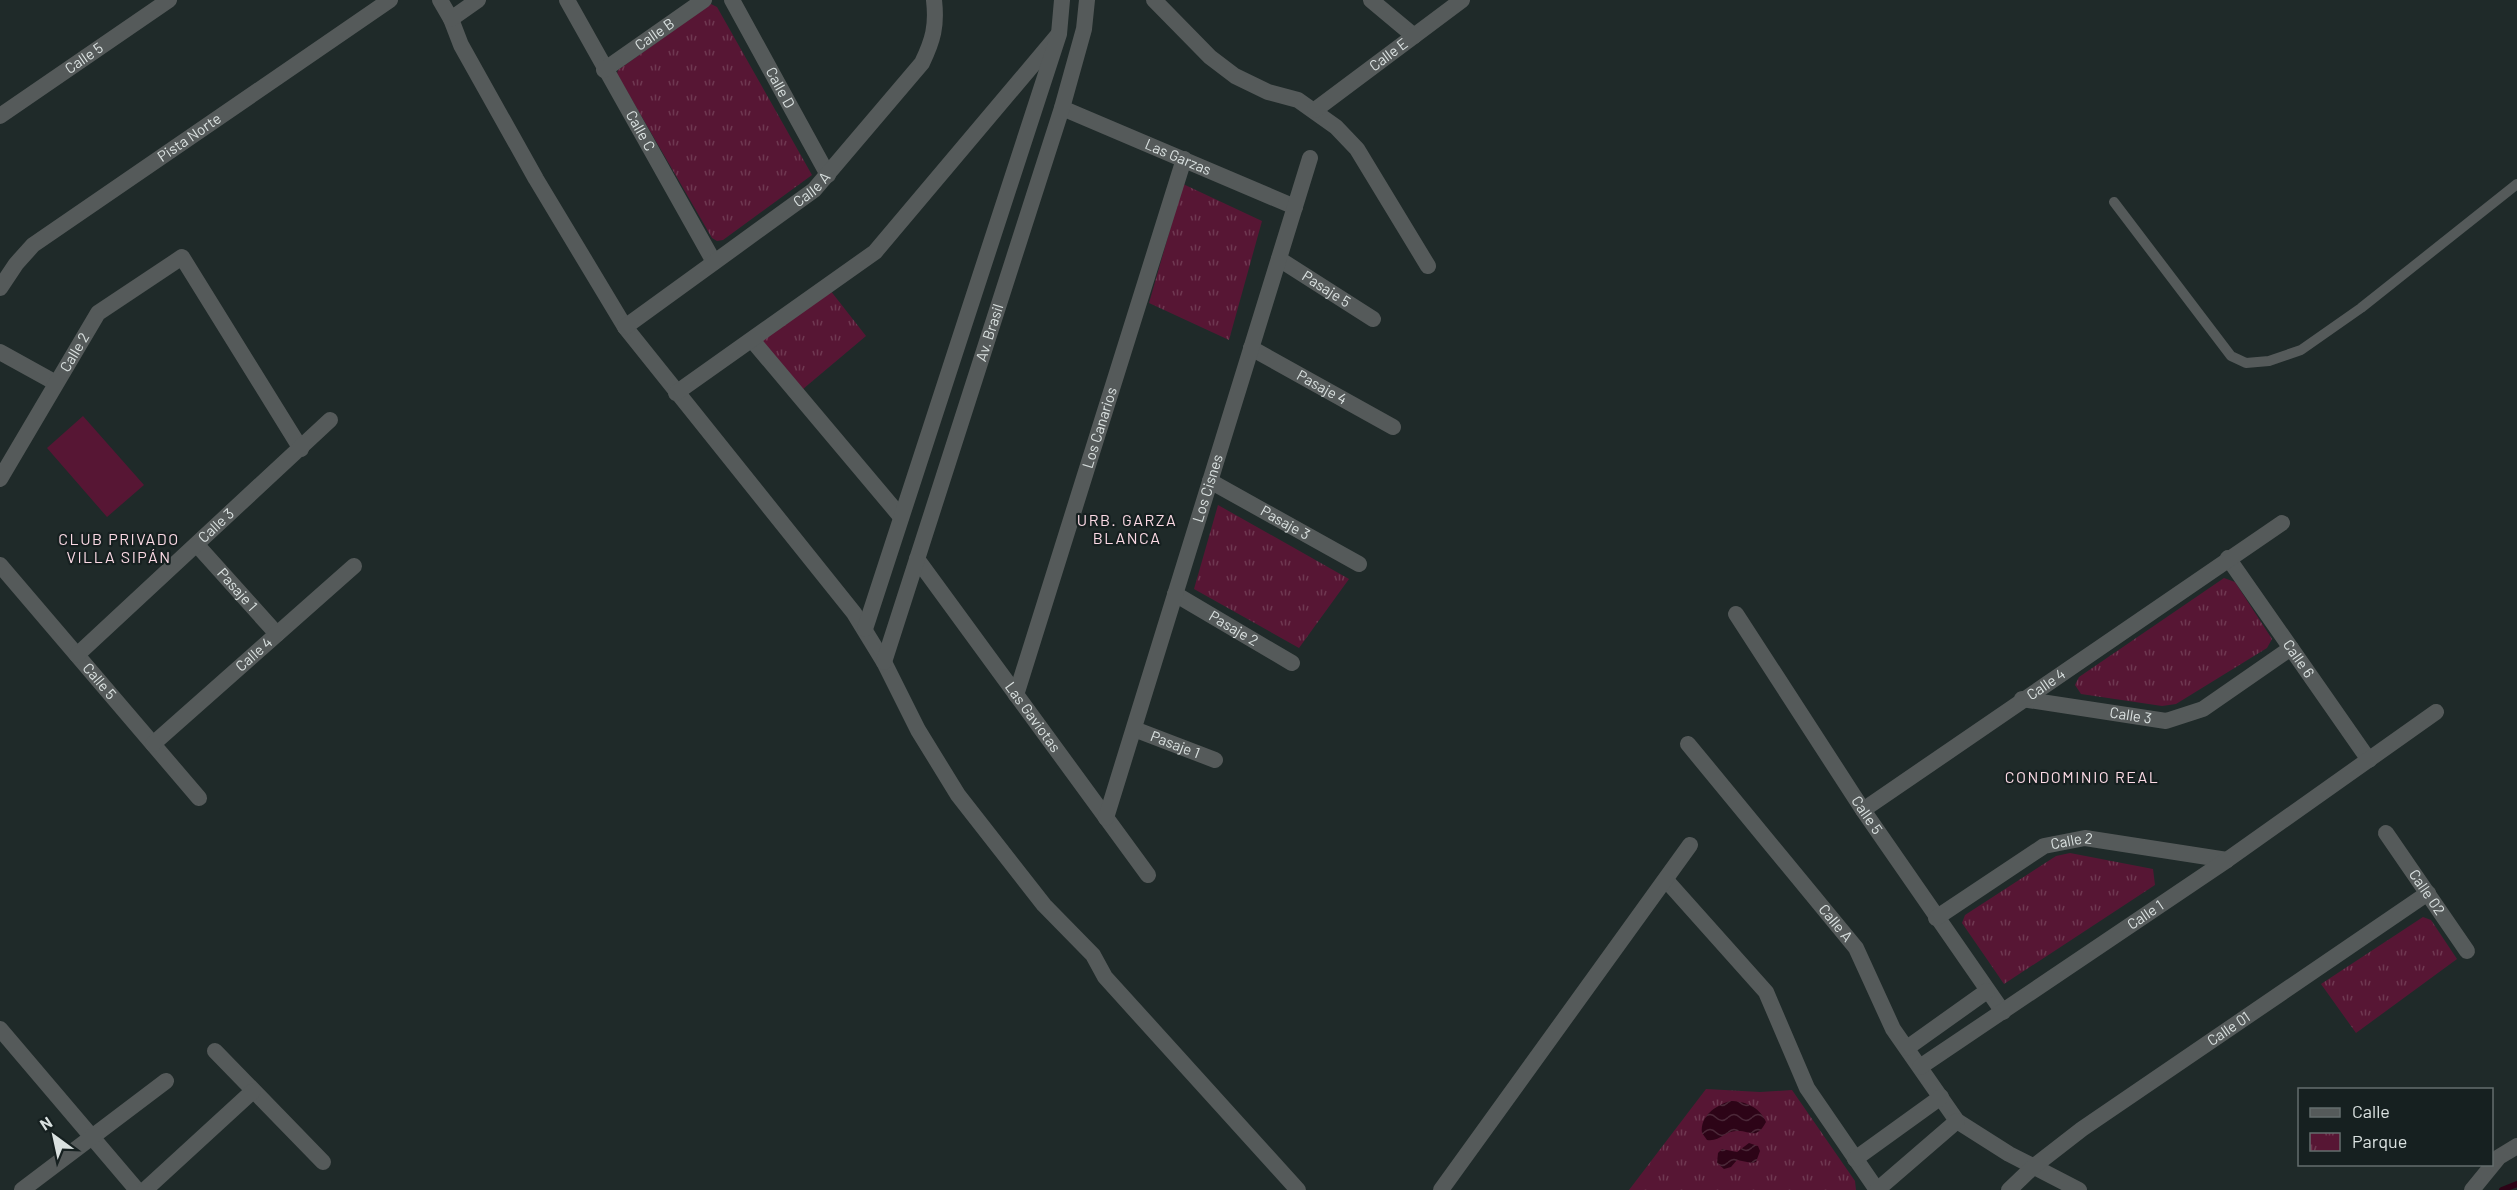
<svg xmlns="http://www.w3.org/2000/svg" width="2517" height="1190" viewBox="0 0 2517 1190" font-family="Barlow,sans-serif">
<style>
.grass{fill:#571634}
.park{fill:url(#park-tufts)}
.water{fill:url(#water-waves)}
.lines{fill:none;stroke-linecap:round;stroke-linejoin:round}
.stream{stroke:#2d0417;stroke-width:6}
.service{stroke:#555a5a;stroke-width:10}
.minor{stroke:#555a5a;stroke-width:16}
.tertiary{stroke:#555a5a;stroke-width:16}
.labels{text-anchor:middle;stroke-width:4.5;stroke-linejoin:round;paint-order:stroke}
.street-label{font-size:15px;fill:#dae1e0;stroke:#162020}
.neighbourhood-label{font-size:16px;letter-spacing:1.5px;fill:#fcdae5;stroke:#162020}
</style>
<defs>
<pattern id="park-tufts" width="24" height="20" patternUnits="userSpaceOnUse" patternTransform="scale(1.5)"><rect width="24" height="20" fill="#571634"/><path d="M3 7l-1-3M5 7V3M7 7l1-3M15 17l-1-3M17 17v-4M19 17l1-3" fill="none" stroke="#6f3851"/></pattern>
<pattern id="water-waves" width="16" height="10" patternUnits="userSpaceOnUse" patternTransform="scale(1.5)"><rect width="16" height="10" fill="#2d0417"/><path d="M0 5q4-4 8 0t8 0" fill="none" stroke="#4b2838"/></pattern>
</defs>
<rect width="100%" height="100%" fill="#1f2a29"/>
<path class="grass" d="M 83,416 L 144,485 L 107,517 L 47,448 Z"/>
<path class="park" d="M 711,4 L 717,7 L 812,175 L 723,240 L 717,241 L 712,238 L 617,74 L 618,70 Z
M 1183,184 L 1262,221 L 1229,340 L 1149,303 Z
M 830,290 L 866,336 L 803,389 L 760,342 Z
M 1218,505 L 1349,579 L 1299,648 L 1194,589 Z
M 2224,578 L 2235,582 L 2272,639 L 2267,648 L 2176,704 L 2162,706 L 2081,694 L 2075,685 L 2079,677 Z
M 2070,853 L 2153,869 L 2155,885 L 2004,984 L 1962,923 L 1965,915 L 2056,856 Z
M 2423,917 L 2431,920 L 2457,959 L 2356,1033 L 2321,984 Z
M 1706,1089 L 1760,1092 L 1792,1090 L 1855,1181 L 1856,1190 L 1629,1190 Z"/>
<path class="water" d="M 1730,1101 C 1745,1101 1760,1107 1766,1122 C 1756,1141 1751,1130 1736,1131 C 1725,1131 1720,1142 1707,1140 L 1702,1133 C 1700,1116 1715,1106 1730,1101 Z
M 1749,1143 L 1758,1146 L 1760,1151 L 1756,1162 L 1752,1163 L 1737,1160 L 1731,1167 L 1724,1169 L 1717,1163 L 1718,1153 L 1722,1149 L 1737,1152 Z"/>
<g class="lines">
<path class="stream" d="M 2502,1190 L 2517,1184"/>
<path class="service" d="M 2114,202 L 2231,356 L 2246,363 L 2269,361 L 2301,350 L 2361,308 L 2517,184"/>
<g class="minor">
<path id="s1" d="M 567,0 L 714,262"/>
<path id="s2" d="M 732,0 L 828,175"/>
<path d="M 1154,0 L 1210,57 L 1235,76 L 1268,92 L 1298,100 L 1336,127 L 1357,149 L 1428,266"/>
<path d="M 1371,0 L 1414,36"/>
<path d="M 451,19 L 461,45 L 536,179 L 625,327 L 854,613 L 884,662 L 918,730 L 958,795 L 1044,905 L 1093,955 L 1105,977 L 1298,1190"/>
<path id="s3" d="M 604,70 L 704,0"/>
<path id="s4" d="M 1062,108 L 1295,207"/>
<path id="s5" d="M 1315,110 L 1462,0"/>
<path id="s6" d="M 0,116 L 169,0"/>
<path id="s7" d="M 1279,259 L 1373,319"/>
<path id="s8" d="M 625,327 L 814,190 L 922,63 C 933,40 937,26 934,0"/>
<path d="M 752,340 L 901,517"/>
<path id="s9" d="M 1251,348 L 1393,427"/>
<path d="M 0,352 L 56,383"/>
<path d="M 676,393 L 875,252 L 1058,35"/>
<path id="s10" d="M 0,479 L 98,313 L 182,257 L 301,449"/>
<path id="s11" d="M 1210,481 L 1359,564"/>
<path id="s12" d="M 197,545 L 277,634"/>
<path id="s13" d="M 2228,558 L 2369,760"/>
<path id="s14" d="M 917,559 L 1148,875"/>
<path id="s15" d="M 0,565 L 199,798"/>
<path id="s16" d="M 1175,594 L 1292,663"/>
<path id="s17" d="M 1736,614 L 1863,810 L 2003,1012"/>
<path id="s18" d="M 77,655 L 330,420"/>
<path id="s19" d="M 1016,695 L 1184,159"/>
<path id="s20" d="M 2022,699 L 2166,721 L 2203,709 L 2291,648"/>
<path id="s21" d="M 1134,729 L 1215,760"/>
<path id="s22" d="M 153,744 L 354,566"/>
<path id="s23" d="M 1688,744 L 1856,948 L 1893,1029 L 1957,1121 L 2009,1154 L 2079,1190"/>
<path id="s24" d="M 1863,810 L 2282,523"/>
<path id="s25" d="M 1106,818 L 1310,158"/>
<path id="s26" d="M 2386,833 L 2467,951"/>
<path d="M 1666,880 L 1766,992 L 1807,1088 L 1877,1190"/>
<path id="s27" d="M 1936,918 L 2044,846 L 2085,838 L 2227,860"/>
<path d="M 0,1029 L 137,1190"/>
<path d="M 1907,1048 L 1987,991"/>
<path d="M 215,1051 L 323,1162"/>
<path id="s28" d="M 1920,1067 L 2227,860 L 2436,712"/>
<path d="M 1855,1159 L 1941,1097"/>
<path d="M 22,1190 L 166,1081"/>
<path d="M 145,1190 L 253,1091"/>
<path d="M 1441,1190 L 1690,845"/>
<path d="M 1877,1190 L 1957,1121"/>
<path id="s29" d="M 2009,1190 L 2033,1167 L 2082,1129 L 2428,893"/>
<path d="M 2472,1190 L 2499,1157 L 2517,1146"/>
</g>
<g class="tertiary">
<path d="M 440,0 L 451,19 L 478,0"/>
<path id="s30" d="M 0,288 L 16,264 L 33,245 L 390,0"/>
<path d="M 865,629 L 1059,34 L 1062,0"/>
<path id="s31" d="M 884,662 L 1062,108 L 1084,29 L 1087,0"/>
</g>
</g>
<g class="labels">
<g class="street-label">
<text dy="5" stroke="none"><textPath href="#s3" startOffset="62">Calle B</textPath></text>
<text dy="5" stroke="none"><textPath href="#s5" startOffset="92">Calle E</textPath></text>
<text dy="5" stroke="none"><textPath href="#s6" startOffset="102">Calle 5</textPath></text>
<text dy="5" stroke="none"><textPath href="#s2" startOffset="100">Calle D</textPath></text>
<text dy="5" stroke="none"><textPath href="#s1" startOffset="150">Calle C</textPath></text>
<text dy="5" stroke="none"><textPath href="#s30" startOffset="244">Pista Norte</textPath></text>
<text dy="5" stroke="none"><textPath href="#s4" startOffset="126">Las Garzas</textPath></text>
<text dy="5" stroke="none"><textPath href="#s8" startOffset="232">Calle A</textPath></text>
<text dy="5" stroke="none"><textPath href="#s7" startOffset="56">Pasaje 5</textPath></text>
<text dy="5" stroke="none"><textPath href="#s31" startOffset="346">Av. Brasil</textPath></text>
<text dy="5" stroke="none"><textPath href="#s10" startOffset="147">Calle 2</textPath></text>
<text dy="5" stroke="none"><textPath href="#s9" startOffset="81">Pasaje 4</textPath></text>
<text dy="5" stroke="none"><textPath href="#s19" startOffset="280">Los Canarios</textPath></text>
<text dy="5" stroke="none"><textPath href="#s25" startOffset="345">Los Cisnes</textPath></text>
<text dy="5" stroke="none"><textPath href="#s11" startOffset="86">Pasaje 3</textPath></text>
<text dy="5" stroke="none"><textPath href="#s18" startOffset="190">Calle 3</textPath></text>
<text dy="5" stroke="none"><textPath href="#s12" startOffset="60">Pasaje 1</textPath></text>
<text dy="5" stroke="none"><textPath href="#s16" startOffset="68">Pasaje 2</textPath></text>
<text dy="5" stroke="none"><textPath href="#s22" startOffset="135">Calle 4</textPath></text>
<text dy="5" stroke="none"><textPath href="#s13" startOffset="123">Calle 6</textPath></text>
<text dy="5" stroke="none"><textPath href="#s15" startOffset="153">Calle 5</textPath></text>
<text dy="5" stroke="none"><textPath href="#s24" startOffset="222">Calle 4</textPath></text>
<text dy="5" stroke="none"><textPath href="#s20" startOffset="110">Calle 3</textPath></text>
<text dy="5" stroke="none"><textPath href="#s14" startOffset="196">Las Gaviotas</textPath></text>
<text dy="5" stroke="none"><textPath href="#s21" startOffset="44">Pasaje 1</textPath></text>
<text dy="5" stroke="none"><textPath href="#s17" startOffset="240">Calle 5</textPath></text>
<text dy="5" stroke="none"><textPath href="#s27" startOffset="158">Calle 2</textPath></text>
<text dy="5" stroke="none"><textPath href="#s26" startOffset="72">Calle 02</textPath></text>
<text dy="5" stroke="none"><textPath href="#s28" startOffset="272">Calle 1</textPath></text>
<text dy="5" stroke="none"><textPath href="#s23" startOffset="232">Calle A</textPath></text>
<text dy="5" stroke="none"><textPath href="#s29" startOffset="273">Calle 01</textPath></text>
</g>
<g class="neighbourhood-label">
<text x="1127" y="526">URB. GARZA<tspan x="1127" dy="18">BLANCA</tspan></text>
<text x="119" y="545">CLUB PRIVADO<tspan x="119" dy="18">VILLA SIPÁN</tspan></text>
<text x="2082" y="783">CONDOMINIO REAL</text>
</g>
</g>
<rect x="2298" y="1088" width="195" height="78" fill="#162020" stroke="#646d6d" stroke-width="1.5"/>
<rect x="2310" y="1108" width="30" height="9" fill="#555a5a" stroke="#646d6d" stroke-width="1.5"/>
<text x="2352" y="1118" font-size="18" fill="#dae1e0">Calle</text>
<rect x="2310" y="1133" width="30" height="18" fill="url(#park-tufts)" stroke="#646d6d" stroke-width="1.5"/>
<text x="2352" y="1148" font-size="18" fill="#dae1e0">Parque</text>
<g transform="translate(54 1136) rotate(327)" stroke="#162020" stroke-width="4.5" paint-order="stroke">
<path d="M0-4.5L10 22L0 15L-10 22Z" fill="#dae1e0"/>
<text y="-9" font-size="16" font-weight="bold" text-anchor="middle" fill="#dae1e0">N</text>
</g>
</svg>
